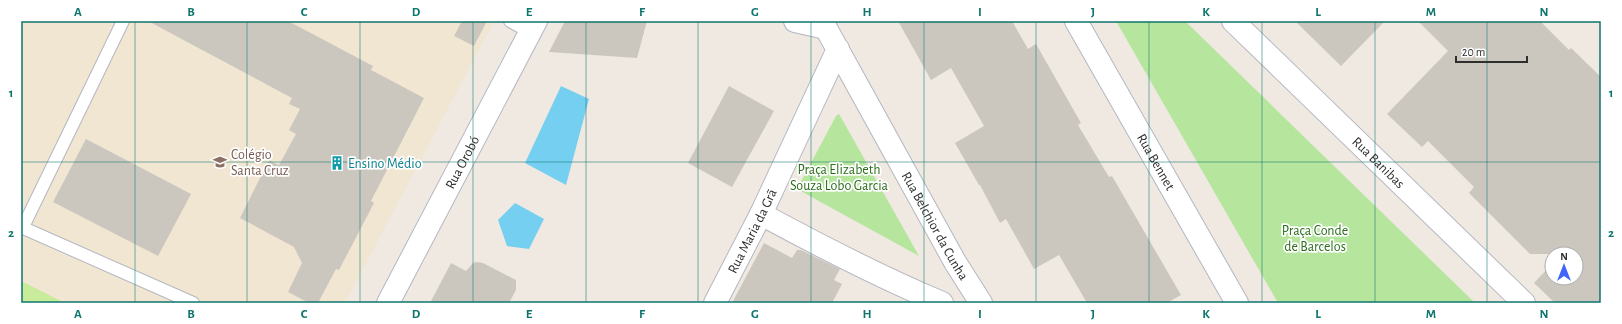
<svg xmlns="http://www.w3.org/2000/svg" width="1622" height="324" viewBox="0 0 1622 324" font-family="'Alegreya Sans',sans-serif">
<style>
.education{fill:#f0e6d1}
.green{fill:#b6e59e}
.pitch{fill:#c9ec9a}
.water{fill:#75cff0}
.building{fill:#cbc7bf}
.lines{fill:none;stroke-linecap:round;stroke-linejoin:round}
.service-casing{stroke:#b4b7c1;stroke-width:14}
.minor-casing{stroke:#b4b7c1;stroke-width:24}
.service{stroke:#fff;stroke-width:12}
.minor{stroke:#fff;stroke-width:22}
.grid{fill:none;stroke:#0f766e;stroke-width:1;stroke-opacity:0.55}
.labels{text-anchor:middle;stroke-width:3.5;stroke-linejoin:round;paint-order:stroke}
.education-label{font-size:14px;fill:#785e54;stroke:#fff;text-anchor:start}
.street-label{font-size:14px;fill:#2e2e2e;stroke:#fff}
.culture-label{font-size:14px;fill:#0d838f;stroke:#fff;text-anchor:start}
.park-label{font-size:14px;fill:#2c6e1b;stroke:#fff}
.neatline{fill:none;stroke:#0f766e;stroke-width:1.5}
.grid-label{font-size:13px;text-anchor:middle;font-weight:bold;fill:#0f766e}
</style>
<rect width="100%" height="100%" fill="#efe9e1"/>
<path class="education" d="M 21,21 L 494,21 L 345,303 L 21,303 Z"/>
<path class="green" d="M 1116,21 L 1185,21 L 1475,303 L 1278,303 Z
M 839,114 L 919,256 L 797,189 L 836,116 Z"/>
<path class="pitch" d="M 21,281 L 65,303 L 21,303 Z"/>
<path class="water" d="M 561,86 L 589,99 L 566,185 L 525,163 Z
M 515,203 L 544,219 L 529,249 L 507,246 L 498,220 Z"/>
<path class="building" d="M 148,21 L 288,21 L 373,66 L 371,70 L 424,98 L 371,201 L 374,203 L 339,270 L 336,269 L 318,303 L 309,303 L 288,292 L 302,263 L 294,247 L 240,218 L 269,160 L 279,165 L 296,134 L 289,130 L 300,109 L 289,104 L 292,98 Z
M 462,21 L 487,21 L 474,46 L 454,36 Z
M 565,21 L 647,21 L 637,58 L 549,52 Z
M 898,21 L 1012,21 L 1028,49 L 1036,44 L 1081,123 L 1078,125 L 1109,177 L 1112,176 L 1181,295 L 1167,303 L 1087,303 L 1059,255 L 1034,269 L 1006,219 L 1000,223 L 980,185 L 979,185 L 955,143 L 984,126 L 951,68 L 931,80 Z
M 1295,21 L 1385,21 L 1341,66 Z
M 1418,21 L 1540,21 L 1569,50 L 1571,48 L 1601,77 L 1601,303 L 1555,303 L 1534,283 L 1552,264 L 1552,278 L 1576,278 L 1576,254 L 1530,254 L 1469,193 L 1474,187 L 1428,141 L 1422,147 L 1387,114 L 1448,51 Z
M 729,86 L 774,111 L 732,187 L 688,163 Z
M 86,139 L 191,194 L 158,256 L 53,202 Z
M 764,243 L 792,258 L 797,250 L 801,250 L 840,269 L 834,280 L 842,284 L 832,303 L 732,303 Z
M 477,262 L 483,263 L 516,280 L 516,290 L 509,303 L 430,303 L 451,263 L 466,271 L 473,263 Z"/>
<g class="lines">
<defs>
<path id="service" d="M 510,21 L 530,32
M 21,227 L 193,303
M 23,227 L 123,21"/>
<g id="minor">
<path d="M 795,21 L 826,28"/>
<path id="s1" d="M 822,21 L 955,262 L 981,303"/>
<path id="s2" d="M 1076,21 L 1237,303"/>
<path id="s3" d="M 1233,21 L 1524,303"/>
<path d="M 761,214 C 820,246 880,277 942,303"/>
<path id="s4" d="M 388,303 L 536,21"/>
<path id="s5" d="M 715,303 L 761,214 L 838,49"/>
</g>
</defs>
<use href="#service" class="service-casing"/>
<use href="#minor" class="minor-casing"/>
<use href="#service" class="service"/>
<use href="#minor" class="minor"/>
</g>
<path class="grid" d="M 135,21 L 135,303M 247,21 L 247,303M 360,21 L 360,303M 473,21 L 473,303M 586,21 L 586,303M 698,21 L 698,303M 811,21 L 811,303M 924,21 L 924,303M 1036,21 L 1036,303M 1149,21 L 1149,303M 1262,21 L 1262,303M 1375,21 L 1375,303M 1487,21 L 1487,303M 21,162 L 1601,162"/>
<defs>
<symbol id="school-bare" viewBox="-9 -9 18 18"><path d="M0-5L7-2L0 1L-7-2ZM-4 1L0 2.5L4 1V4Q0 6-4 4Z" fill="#8d6e63" stroke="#fff" stroke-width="2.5" paint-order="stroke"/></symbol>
<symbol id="building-bare" viewBox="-9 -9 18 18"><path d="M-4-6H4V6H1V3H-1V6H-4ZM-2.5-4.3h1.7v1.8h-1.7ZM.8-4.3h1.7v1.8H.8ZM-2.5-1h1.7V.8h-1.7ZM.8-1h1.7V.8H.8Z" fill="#0f9aa8" stroke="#fff" stroke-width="2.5" paint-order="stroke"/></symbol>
</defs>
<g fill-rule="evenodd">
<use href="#school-bare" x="210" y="152" width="20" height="20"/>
<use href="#building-bare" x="327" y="153" width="20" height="20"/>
</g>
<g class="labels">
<g class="education-label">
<text x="231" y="159">Colégio<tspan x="231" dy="16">Santa Cruz</tspan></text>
</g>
<g class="street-label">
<text dy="5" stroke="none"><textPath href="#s4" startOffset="159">Rua Orobó</textPath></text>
<text dy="5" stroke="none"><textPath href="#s2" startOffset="162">Rua Bennet</textPath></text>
<text dy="5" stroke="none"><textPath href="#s3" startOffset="203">Rua Banibas</textPath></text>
<text dy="5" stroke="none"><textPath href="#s1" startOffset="234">Rua Belchior da Cunha</textPath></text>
<text dy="5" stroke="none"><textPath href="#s5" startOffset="81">Rua Maria da Grã</textPath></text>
</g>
<g class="culture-label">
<text x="348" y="168">Ensino Médio</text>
</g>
<g class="park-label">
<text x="839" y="174">Praça Elizabeth<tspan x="839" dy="16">Souza Lobo Garcia</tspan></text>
<text x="1315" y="235">Praça Conde<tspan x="1315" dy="16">de Barcelos</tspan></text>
</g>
</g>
<rect width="1622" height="324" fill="none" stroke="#ffffff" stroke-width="44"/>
<g transform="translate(1564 266)"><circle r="19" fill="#ffffff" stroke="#ababab"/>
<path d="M0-3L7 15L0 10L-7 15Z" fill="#4264fb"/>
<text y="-6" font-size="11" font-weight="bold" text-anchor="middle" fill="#2e2e2e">N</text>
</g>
<path d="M1456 56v6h71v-6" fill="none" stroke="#2e2e2e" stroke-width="2"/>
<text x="1462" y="56" font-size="12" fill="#2e2e2e" stroke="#ffffff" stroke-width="3" paint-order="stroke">20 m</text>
<rect x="22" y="22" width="1578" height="280" class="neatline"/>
<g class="grid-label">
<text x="78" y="16">A</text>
<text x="191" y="16">B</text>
<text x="304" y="16">C</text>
<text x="416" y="16">D</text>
<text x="529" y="16">E</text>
<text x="642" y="16">F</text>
<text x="755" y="16">G</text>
<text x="867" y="16">H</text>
<text x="980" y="16">I</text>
<text x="1093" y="16">J</text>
<text x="1206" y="16">K</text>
<text x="1318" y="16">L</text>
<text x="1431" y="16">M</text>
<text x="1544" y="16">N</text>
<text x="11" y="97">1</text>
<text x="1611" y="97">1</text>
<text x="11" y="237">2</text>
<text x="1611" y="237">2</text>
<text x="78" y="318">A</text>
<text x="191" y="318">B</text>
<text x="304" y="318">C</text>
<text x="416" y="318">D</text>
<text x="529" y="318">E</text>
<text x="642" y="318">F</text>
<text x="755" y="318">G</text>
<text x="867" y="318">H</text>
<text x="980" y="318">I</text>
<text x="1093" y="318">J</text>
<text x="1206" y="318">K</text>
<text x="1318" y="318">L</text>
<text x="1431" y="318">M</text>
<text x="1544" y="318">N</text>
</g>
</svg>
